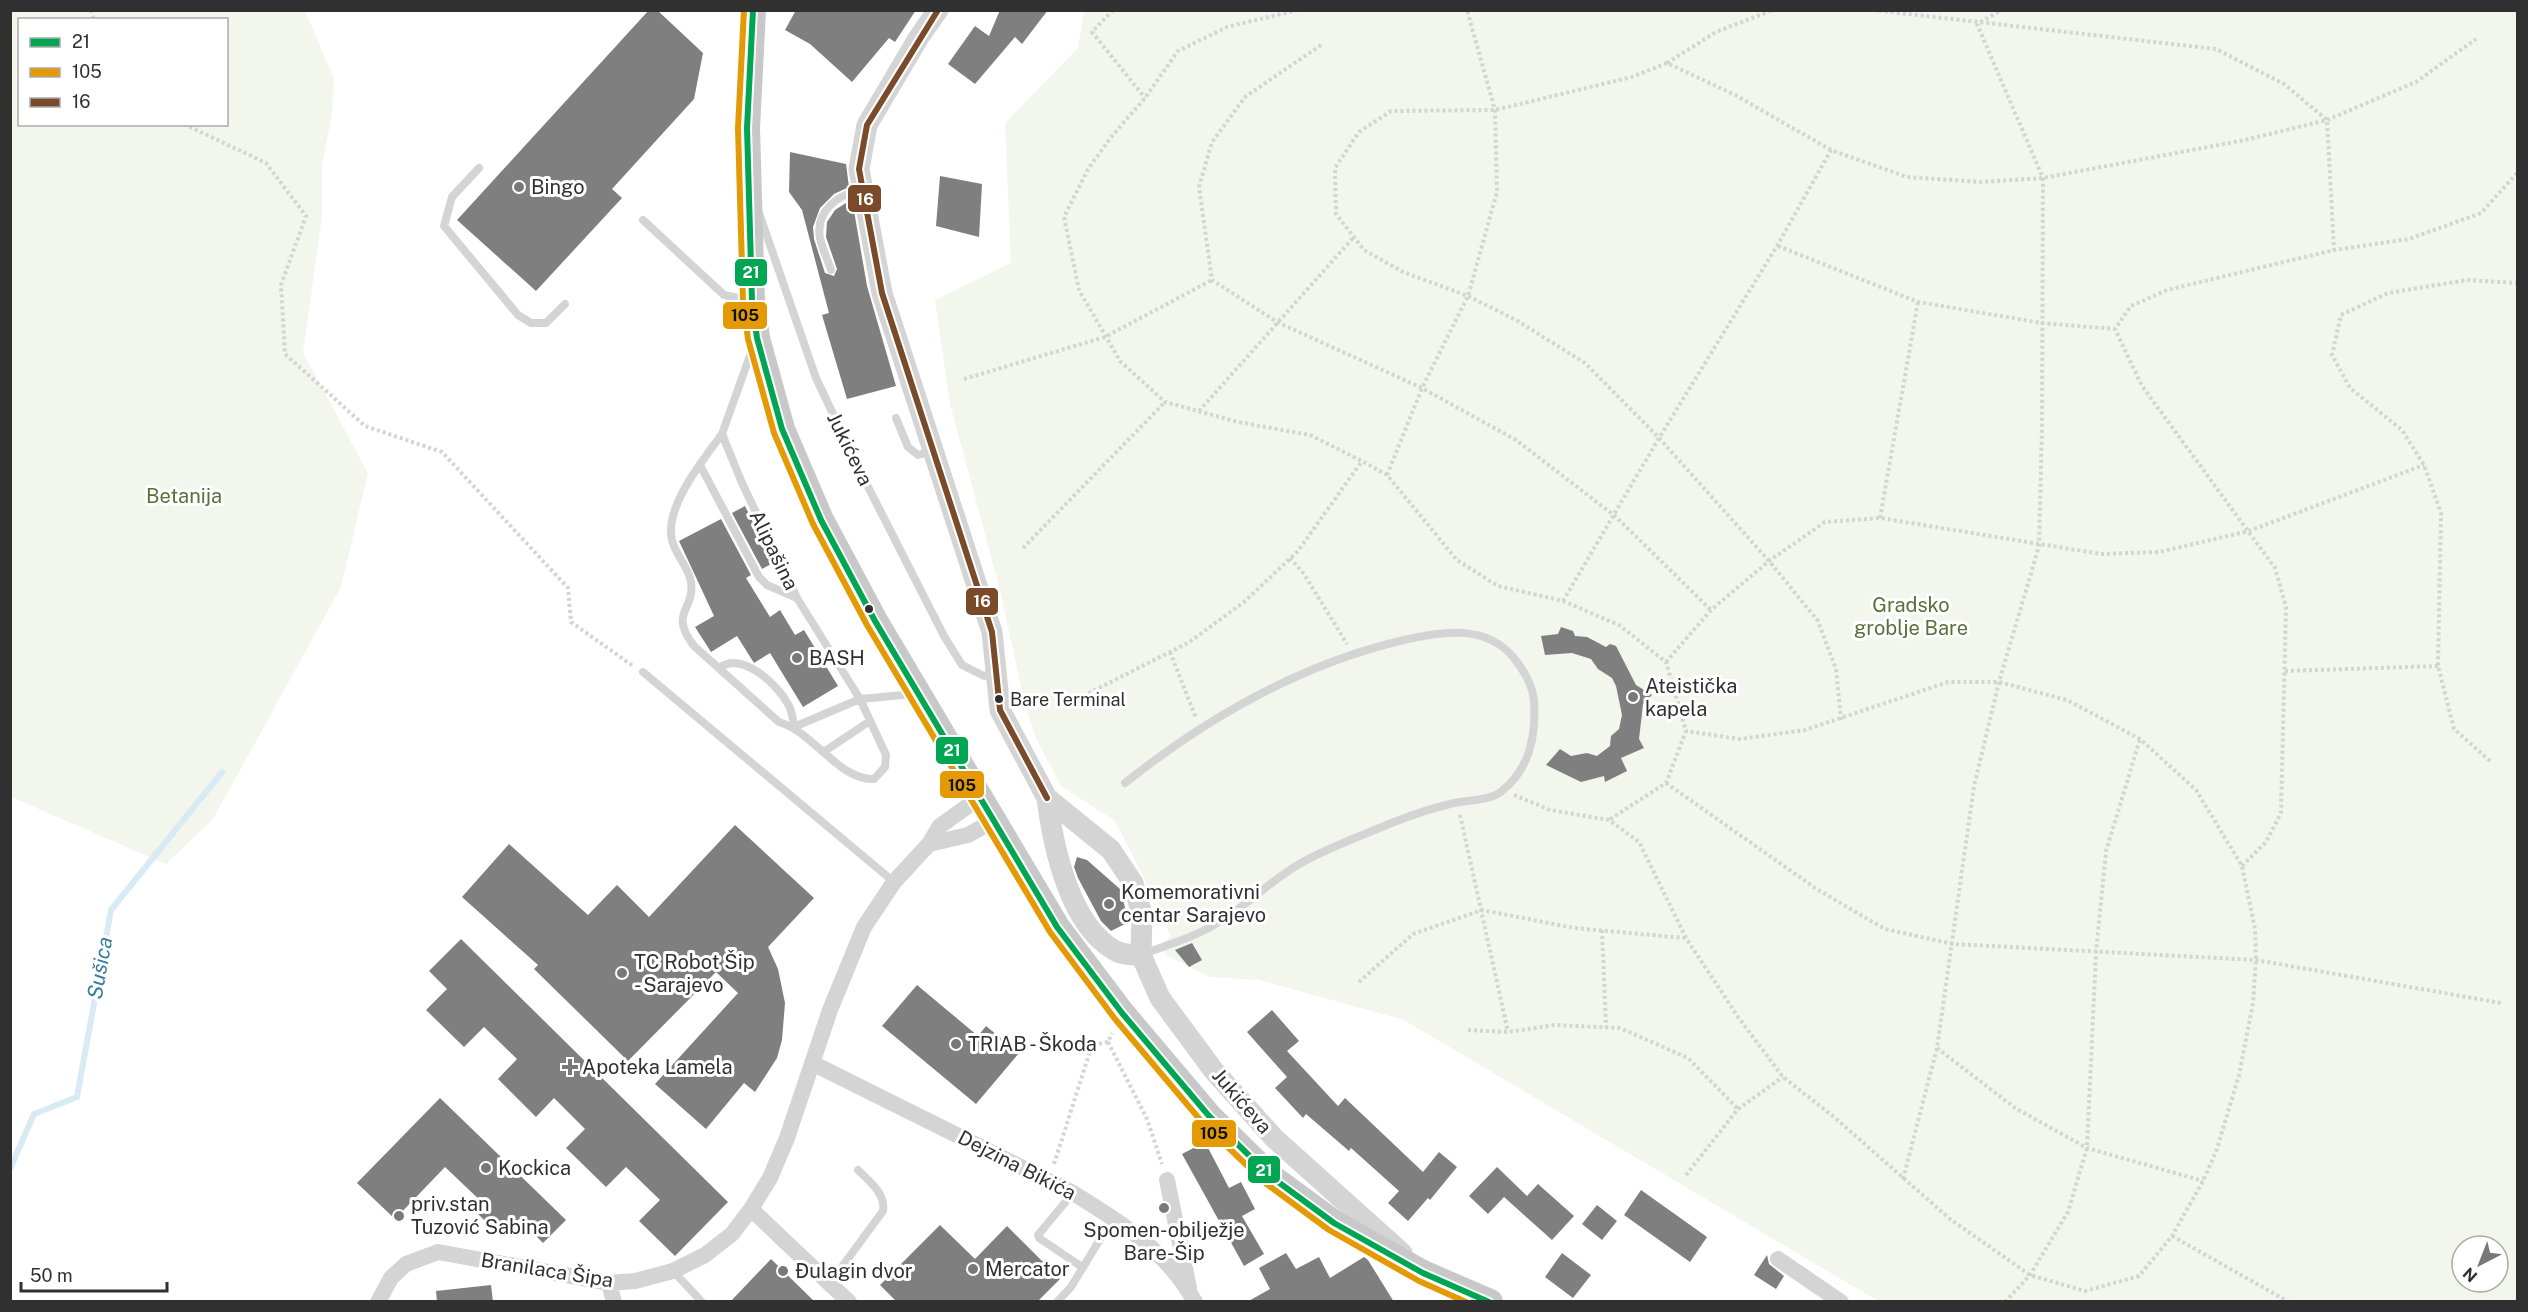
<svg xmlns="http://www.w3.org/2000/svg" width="2528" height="1312" viewBox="0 0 2528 1312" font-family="'Public Sans',sans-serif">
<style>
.green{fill:#f2f6ec;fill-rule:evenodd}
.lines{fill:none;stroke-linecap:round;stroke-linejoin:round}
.stream{stroke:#d8ebf4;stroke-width:6}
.building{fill:#7f7f7f}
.path{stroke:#d4d4d4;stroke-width:4;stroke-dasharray:3 3;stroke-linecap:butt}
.service{stroke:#d4d4d4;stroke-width:8}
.minor{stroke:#d4d4d4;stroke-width:16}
.tertiary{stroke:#d4d4d4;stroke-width:21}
.primary{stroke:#c8c8c8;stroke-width:26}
.bus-1-casing{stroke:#fff;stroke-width:10}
.bus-2-casing{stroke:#fff;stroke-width:10}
.bus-3-casing{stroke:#fff;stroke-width:10}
.bus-1{stroke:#00a651;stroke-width:6}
.bus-2{stroke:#e39a05;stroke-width:6}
.bus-3{stroke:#7a4b2a;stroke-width:6}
.poi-dot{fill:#787878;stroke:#fff;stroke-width:2}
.bus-dot{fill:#303030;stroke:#fff;stroke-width:2}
.labels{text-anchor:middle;stroke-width:6;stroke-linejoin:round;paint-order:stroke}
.bus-label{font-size:18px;fill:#303030;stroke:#fff;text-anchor:start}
.poi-label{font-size:20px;fill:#303030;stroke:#fff;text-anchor:start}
.street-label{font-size:20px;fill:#303030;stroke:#fff}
.park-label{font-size:20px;fill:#587039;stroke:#fff}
.water-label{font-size:21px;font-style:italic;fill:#367c9a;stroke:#fff}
.line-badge{stroke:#fff;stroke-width:2}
.badge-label{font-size:16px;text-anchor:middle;font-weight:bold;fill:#fff}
.pale-badge-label{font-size:16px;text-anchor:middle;font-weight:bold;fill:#111}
</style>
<rect width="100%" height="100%" fill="#fff"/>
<path class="green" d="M 11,10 L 305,11 L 334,79 L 332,114 L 322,165 L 322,216 L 303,353 L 368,473 L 341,587 L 213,819 L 166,864 L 11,797 ZM 20,20 L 226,20 L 226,124 L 20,124 Z
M 1084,11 L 2517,11 L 2517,1301 L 1878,1301 L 1404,1020 L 1259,980 L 1210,977 L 1167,956 L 1159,945 L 1171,937 L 1159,907 L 1115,821 L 1061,786 L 1036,738 L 1025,704 L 999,586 L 950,404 L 935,300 L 1011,263 L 1005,123 L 1078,48 ZM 2462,1246 L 2498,1246 L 2498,1282 L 2462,1282 Z"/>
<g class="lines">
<path class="stream" d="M 10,1169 L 34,1114 L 77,1097 L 111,910 L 222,772"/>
</g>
<path class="building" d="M 649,10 L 657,10 L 703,53 L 694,99 L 612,189 L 622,198 L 536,291 L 457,220 Z
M 796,10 L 916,10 L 895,42 L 889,38 L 852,82 L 810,44 L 785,30 Z
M 1000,10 L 1048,10 L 1022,44 L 1015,37 L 975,84 L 948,64 L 975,26 L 989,36 Z
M 790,152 L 846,164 L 849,187 L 834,194 L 820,208 L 813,227 L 814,239 L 825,273 L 834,276 L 837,269 L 826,237 L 827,222 L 835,210 L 852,199 L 867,286 L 896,386 L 847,399 L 822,315 L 829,313 L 802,210 L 789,192 Z
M 940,176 L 982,184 L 979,237 L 936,226 Z
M 745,506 L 773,563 L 762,569 L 732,513 Z
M 721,519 L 751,575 L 746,578 L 770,617 L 780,610 L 795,635 L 804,630 L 838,686 L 803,707 L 770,653 L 754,663 L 737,636 L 711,652 L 695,627 L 714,616 L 679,541 Z
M 1561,627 L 1573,631 L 1575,636 L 1587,637 L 1606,647 L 1610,644 L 1616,646 L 1636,685 L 1652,695 L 1643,704 L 1639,739 L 1644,748 L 1621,758 L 1627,771 L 1605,782 L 1604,776 L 1581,782 L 1546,765 L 1560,749 L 1571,756 L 1587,753 L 1597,756 L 1610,746 L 1611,736 L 1619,729 L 1622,715 L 1616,686 L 1612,678 L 1598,669 L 1591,659 L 1572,653 L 1545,655 L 1541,636 L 1558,634 Z
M 735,825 L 814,898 L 768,947 L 778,969 L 785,1003 L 782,1040 L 777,1058 L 755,1092 L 744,1083 L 706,1129 L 655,1084 L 738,993 L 716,972 L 628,1061 L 534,969 L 538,965 L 462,897 L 509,844 L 588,915 L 617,885 L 649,917 Z
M 1077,857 L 1087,860 L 1120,889 L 1129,922 L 1111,931 L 1101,921 L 1078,878 L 1074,867 Z
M 461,939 L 728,1202 L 675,1256 L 639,1221 L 660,1200 L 626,1167 L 606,1187 L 566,1148 L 585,1129 L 554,1098 L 536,1117 L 498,1079 L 517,1059 L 484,1027 L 464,1047 L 426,1010 L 447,989 L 429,971 Z
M 1192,943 L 1202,960 L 1189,967 L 1175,950 Z
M 917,985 L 978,1036 L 986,1026 L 1019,1053 L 976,1104 L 882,1026 Z
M 1272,1010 L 1299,1041 L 1287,1051 L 1338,1106 L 1345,1098 L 1423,1172 L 1439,1152 L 1457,1167 L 1430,1200 L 1428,1198 L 1408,1221 L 1388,1203 L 1399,1191 L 1351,1148 L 1349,1151 L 1306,1114 L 1303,1118 L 1275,1088 L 1287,1077 L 1247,1032 Z
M 440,1098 L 566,1220 L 543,1243 L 519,1219 L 501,1237 L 478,1214 L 486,1206 L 445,1167 L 395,1219 L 357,1183 Z
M 1205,1142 L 1229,1188 L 1241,1182 L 1255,1209 L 1242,1216 L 1264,1254 L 1244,1266 L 1182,1154 Z
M 1497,1167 L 1527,1196 L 1538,1184 L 1574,1216 L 1552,1240 L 1504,1197 L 1488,1214 L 1469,1196 Z
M 1641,1190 L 1707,1237 L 1690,1262 L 1624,1215 Z
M 1597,1205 L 1617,1221 L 1602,1240 L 1582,1224 Z
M 940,1225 L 975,1259 L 1007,1226 L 1060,1279 L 1037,1302 L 897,1302 L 880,1285 Z
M 1286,1253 L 1296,1269 L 1319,1257 L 1330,1278 L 1364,1257 L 1368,1260 L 1394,1302 L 1247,1302 L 1270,1289 L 1259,1268 Z
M 1562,1253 L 1591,1275 L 1573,1298 L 1545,1277 Z
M 1767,1255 L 1769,1264 L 1784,1276 L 1776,1289 L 1754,1275 Z
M 771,1259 L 815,1302 L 730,1302 Z
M 491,1285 L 493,1302 L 437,1302 L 436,1291 Z"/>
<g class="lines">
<path class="path" d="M 91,10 L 94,20
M 1113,10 L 1092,32 L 1145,98
M 1298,10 L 1227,27 L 1178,51 L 1145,98 L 1112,136 L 1088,169 L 1064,217 L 1079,290 L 1120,361 L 1165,402 L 1238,422 L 1310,435 L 1362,461 L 1387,475 L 1457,560 L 1498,586 L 1563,601 L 1619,625 L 1666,662 L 1686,731 L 1666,783 L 1609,820
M 1873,10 L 2216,49 L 2284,84 L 2327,120 L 2334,250
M 1321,45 L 1245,97 L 1212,142 L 1199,187 L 1212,280 L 1277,322 L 1422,388 L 1516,440 L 1615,516 L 1711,610
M 1667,63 L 1716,32 L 1773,10
M 184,124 L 266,163 L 306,216 L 281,285 L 285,354 L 365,426 L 442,452 L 568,588 L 571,622 L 633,666
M 1778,246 L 1918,302 L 2042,323 L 2115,329
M 964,379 L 1105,337 L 1212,280
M 1199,411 L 1353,238
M 1387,475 L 1422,388 L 1468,296 L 1497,192 L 1495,110 L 1467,10
M 1880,518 L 1918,302
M 1023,548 L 1165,402
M 1290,558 L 1304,574 L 1347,644
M 1563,601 L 1659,438 L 1777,246 L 1831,150
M 1170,652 L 1196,718
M 1666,662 L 1711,610 L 1769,561 L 1825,522 L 1880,518 L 2101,554 L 2159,552 L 2249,531 L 2424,465
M 2285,671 L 2438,666
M 1083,696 L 1188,643 L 1244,602 L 1298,551 L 1362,461
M 1841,720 L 1836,669 L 1818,621 L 1769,561 L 1659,438 L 1585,363 L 1516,320 L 1468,296 L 1403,272 L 1364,250 L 1336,214 L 1335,168 L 1359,132 L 1391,111 L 1495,110 L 1632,77 L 1667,63 L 1735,95 L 1831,150 L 1907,177 L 1981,182 L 2043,178 L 2245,140 L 2327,120 L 2416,82 L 2476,39
M 2490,761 L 2454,729 L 2438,666 L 2441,513 L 2424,465 L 2402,430 L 2350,388 L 2332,355 L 2341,315 L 2388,293 L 2467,280 L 2518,283
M 1666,783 L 1818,890 L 1885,929 L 1953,944 L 2256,960 L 2501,1003
M 1514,795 L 1550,810 L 1609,820 L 1639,842 L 1686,938 L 1738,1017 L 1783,1077 L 1834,1117 L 1950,1219 L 2030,1275 L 2085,1291 L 2139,1276 L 2172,1236 L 2203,1181 L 2216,1152 L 2239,1075 L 2253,1003 L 2256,960 L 2255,929 L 2242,866 L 2196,790 L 2140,739 L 2067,700 L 1999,682 L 1948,682 L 1805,730 L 1740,739 L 1686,731
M 1460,815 L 1508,1032
M 2242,866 L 2266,842 L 2281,813 L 2286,607 L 2275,568 L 2142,386 L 2115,329 L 2131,306 L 2167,290 L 2334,250 L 2409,239 L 2481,213 L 2518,172
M 1602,930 L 1606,1027
M 1359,982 L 1413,934 L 1482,910 L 1574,928 L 1685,938
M 1468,1030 L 1508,1032 L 1555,1025 L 1620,1028 L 1688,1058 L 1738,1109
M 1108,1042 L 1147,1119 L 1162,1164
M 1937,1048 L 2015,1108 L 2087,1148 L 2203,1181
M 1054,1164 L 1092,1045 L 1108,1042 L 1112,1033
M 1686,1175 L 1738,1109 L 1783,1077
M 1903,1179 L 1937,1048 L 1974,786 L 1999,682 L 2039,546 L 2042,428 L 2043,178 L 1977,24 L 2002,10
M 2172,1236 L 2289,1302
M 2005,1302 L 2030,1275 L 2068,1212 L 2087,1148 L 2096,952 L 2106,851 L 2140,739"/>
<path class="service" d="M 479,168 L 452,197 L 444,226 L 518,315 L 531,323 L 546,323 L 565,304
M 759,213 L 816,378 L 862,475 L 944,636 L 962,665 L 984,676 L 995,672
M 643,220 L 724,295 L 749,300
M 831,270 C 828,260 822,249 820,238 C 815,211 839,193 863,190
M 753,347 L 722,434 L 742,483 L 797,598 L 860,699 L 914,694
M 896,418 L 908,447 L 918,455 L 933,451
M 722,434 C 703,460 664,507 672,540 C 675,555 689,567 691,582 C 695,611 668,612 694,646 L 779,722 C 815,733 838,780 874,779 L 885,767 L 886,755 L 860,699 L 794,727
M 700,465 L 759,577 L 767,585 L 797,598
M 719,668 C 742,651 777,684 788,704 C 792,710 793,719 794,727
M 643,672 L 894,882
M 825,751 L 870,721
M 1125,783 C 1208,717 1300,664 1404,640 C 1442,631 1486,624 1514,658 C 1524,671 1533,685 1534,702 C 1536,736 1530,768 1502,791 C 1491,801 1465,800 1450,804 C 1429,809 1409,816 1389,824 C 1361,836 1330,847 1303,862 C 1273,878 1248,905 1219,922 C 1196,937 1166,945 1141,955
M 1073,1193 L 1038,1235 L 1039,1238 L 1082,1267
M 673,1271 L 702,1302
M 830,1283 L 883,1211 C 886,1194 869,1181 858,1170
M 1057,1302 L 1071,1287 L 1113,1218"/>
<path class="minor" d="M 929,844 L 968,835 L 993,821
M 812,1063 L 1073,1193 C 1122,1223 1166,1250 1195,1302
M 1167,1180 L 1189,1288
M 751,1209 L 849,1302
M 1778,1259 L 1841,1302
M 609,1283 L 614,1302
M 378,1302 L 391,1278 L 406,1264 L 438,1252 L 609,1283 L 635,1281 L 673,1271 L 705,1255 L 732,1234 L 751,1209 L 770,1178 L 787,1138 L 830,1010 L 864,927 L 894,882 L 929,844 L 940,826 L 979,798"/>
<path class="tertiary" d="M 938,10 L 919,37 L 867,125 L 859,169 L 882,293 L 992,632 L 1000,710 L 1047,798 L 1111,850 L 1133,883 L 1142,914 L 1141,955 L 1160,998 L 1214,1071 L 1274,1138 L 1402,1253
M 1047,798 C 1053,846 1069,924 1114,950 C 1122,955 1132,955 1141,955"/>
<path class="primary" d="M 753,10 L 747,128 L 752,301 L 757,338 L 782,429 L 821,520 L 875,621 L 1057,927 L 1122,1013 L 1209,1116 L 1270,1176 L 1334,1223 L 1423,1273 L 1490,1302"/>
<defs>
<path id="bus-1" d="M 753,10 L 747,128 L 752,301 L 757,338 L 782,429 L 821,520 L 875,621 L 1057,927 L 1122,1013 L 1209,1116 L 1270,1176 L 1334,1223 L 1423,1273 L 1489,1302"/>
<path id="bus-2" d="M 744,10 L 738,128 L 743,301 L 748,339 L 774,433 L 813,524 L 867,625 L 1050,932 L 1115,1019 L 1202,1122 L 1264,1182 L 1329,1230 L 1419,1281 L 1466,1302"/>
<path id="bus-3" d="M 938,10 L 867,125 L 859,169 L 882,293 L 992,632 L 1000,710 L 1047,798"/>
</defs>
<use href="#bus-1" class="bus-1-casing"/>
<use href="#bus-2" class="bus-2-casing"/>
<use href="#bus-3" class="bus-3-casing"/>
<use href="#bus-1" class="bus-1"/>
<use href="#bus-2" class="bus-2"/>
<use href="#bus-3" class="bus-3"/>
</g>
<g class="poi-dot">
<circle cx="519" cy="187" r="6"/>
<circle cx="797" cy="658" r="6"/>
<circle cx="1633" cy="697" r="6"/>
<circle cx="1109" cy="904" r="6"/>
<circle cx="622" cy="973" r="6"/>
<circle cx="956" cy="1044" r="6"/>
<path d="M567 1058h6v6h6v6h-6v6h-6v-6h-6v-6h6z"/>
<circle cx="486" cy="1168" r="6"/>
<circle cx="1164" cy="1208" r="6"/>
<circle cx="399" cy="1216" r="6"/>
<circle cx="973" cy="1269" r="6"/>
<circle cx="783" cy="1271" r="6"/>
</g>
<g class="bus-dot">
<circle cx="869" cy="609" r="5"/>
<circle cx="999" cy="699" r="5"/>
</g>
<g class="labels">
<g class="bus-label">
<text x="1010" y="706">Bare Terminal</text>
</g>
<g class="poi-label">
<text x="531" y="194">Bingo</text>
<text x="809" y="665">BASH</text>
<text x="1645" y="693">Ateistička<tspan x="1645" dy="23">kapela</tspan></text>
<text x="1121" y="899">Komemorativni<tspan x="1121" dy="23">centar Sarajevo</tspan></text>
<text x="634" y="969">TC Robot Šip<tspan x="634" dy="23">- Sarajevo</tspan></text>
<text x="968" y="1051">TRIAB - Škoda</text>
<text x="582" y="1074">Apoteka Lamela</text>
<text x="498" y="1175">Kockica</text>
<text x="411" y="1211">priv.stan<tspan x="411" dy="23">Tuzović Sabina</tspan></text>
<text x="1164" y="1237" text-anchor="middle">Spomen-obilježje<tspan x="1164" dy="23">Bare-Šip</tspan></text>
<text x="985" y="1276">Mercator</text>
<text x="795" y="1278">Đulagin dvor</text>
</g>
<g class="street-label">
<text transform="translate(850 449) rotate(64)" y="7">Jukićeva</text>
<text transform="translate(774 550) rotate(64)" y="7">Alipašina</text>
<text transform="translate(1242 1101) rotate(49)" y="7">Jukićeva</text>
<text transform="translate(1017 1165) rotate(27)" y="7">Dejzina Bikića</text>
<text transform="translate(547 1270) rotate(9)" y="7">Branilaca Šipa</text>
</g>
<g class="park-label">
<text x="184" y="503">Betanija</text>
<text x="1911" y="612">Gradsko<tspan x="1911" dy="23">groblje Bare</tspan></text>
</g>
<g class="water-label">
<text transform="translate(100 968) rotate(-80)" y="7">Sušica</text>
</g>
</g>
<g class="line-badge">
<rect x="847" y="184" width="35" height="29" rx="6" fill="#7a4b2a"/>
<rect x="734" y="258" width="34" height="29" rx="6" fill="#00a651"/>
<rect x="722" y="301" width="46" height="29" rx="6" fill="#e39a05"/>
<rect x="965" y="587" width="34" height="29" rx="6" fill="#7a4b2a"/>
<rect x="935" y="736" width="34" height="29" rx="6" fill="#00a651"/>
<rect x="939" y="770" width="46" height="29" rx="6" fill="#e39a05"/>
<rect x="1191" y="1119" width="46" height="29" rx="6" fill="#e39a05"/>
<rect x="1247" y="1155" width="34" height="29" rx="6" fill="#00a651"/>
</g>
<g class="badge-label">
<text x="865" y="205">16</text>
<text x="751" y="278">21</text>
<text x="982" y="607">16</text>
<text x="952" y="756">21</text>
<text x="1264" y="1176">21</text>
</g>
<g class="pale-badge-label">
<text x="745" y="321">105</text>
<text x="962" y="791">105</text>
<text x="1214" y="1139">105</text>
</g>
<rect width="2528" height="1312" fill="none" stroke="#303030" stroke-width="24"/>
<rect x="18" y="18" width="210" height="108" fill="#ffffff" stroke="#acacac" stroke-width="1.5"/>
<rect x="30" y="38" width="30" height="9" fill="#00a651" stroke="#acacac" stroke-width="1.5"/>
<text x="72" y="48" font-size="18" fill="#303030">21</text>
<rect x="30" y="68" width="30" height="9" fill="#e39a05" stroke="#acacac" stroke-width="1.5"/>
<text x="72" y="78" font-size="18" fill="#303030">105</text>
<rect x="30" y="98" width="30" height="9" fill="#7a4b2a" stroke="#acacac" stroke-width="1.5"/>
<text x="72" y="108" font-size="18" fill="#303030">16</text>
<g transform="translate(2480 1264) rotate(222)"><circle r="28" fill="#ffffff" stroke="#acacac" stroke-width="1.5"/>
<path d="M0-4.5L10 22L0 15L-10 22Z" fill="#787878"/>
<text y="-9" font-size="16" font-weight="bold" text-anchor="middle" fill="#303030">N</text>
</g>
<path d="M21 1282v9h146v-9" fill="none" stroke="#303030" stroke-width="3"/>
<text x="30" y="1282" font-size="18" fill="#303030" stroke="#ffffff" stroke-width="4.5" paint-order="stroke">50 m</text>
</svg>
